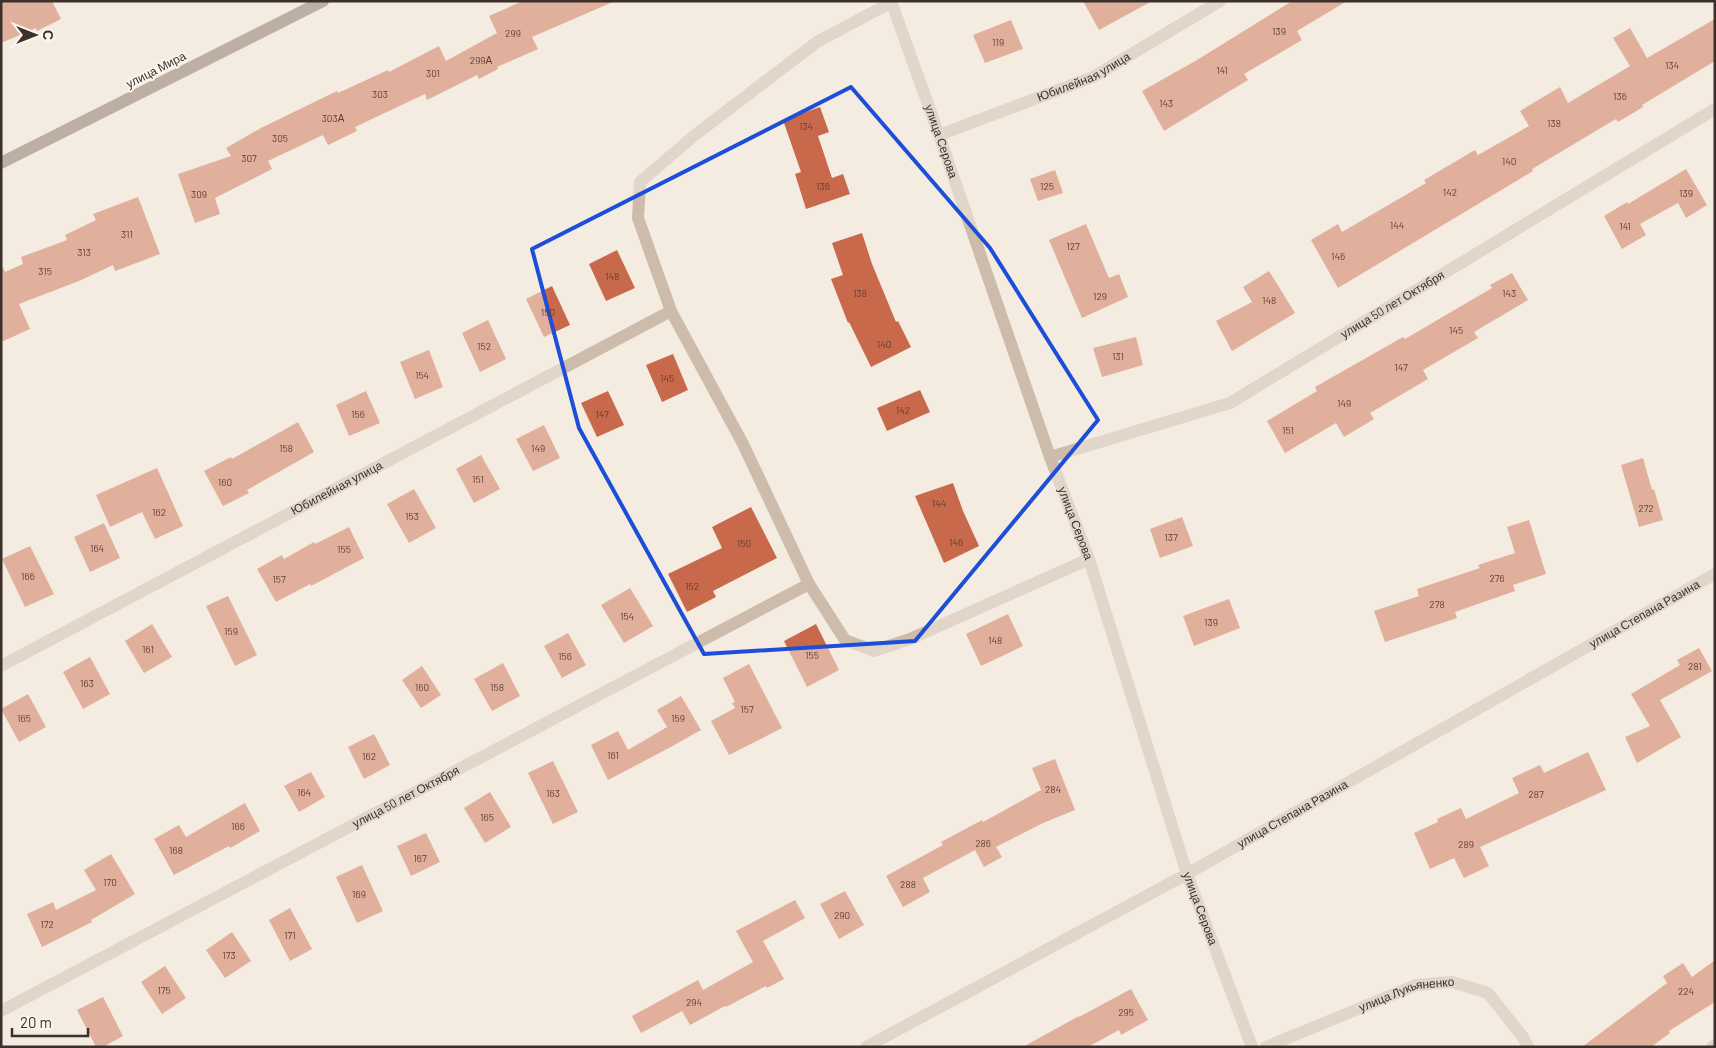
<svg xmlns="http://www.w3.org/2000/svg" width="1716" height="1048" viewBox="0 0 1716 1048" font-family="Barlow,sans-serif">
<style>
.building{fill:#c8694b}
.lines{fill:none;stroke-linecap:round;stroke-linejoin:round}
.street{stroke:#cdbbac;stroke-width:12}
.primary{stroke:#7d675c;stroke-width:12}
.marked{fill:none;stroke:#1d4ed8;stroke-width:4;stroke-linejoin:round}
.labels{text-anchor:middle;stroke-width:4;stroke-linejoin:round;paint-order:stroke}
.number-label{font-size:10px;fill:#5e3e33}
.street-label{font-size:12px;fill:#3b302b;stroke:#fbf5ee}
</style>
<rect width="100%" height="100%" fill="#f4ebe1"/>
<path class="building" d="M 1,1 L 52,1 L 61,19 L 37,31 L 36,28 L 1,43 Z
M 523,1 L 615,1 L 532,37 L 538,49 L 497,67 L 498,69 L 479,79 L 477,75 L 427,100 L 425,94 L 355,127 L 357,131 L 328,145 L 323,135 L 268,161 L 272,169 L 215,198 L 220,214 L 195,223 L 178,174 L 231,156 L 226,148 L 261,128 L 337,91 L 338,93 L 388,70 L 389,72 L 439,46 L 446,61 L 497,33 L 489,16 Z
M 1083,1 L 1152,1 L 1099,30 Z
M 1292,1 L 1347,1 L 1297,31 L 1302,40 L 1244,74 L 1248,80 L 1164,131 L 1142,91 L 1197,60 Z
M 1715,19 L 1715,61 L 1642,105 L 1643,107 L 1618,122 L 1616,119 L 1532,169 L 1533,171 L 1338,288 L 1311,240 L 1338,224 L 1342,232 L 1426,183 L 1424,180 L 1475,150 L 1478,155 L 1529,126 L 1520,111 L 1560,87 L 1568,103 L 1630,66 L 1613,38 L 1630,28 L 1647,58 Z
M 1011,20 L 1023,49 L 985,63 L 973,35 Z
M 820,107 L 829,132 L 818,136 L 832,178 L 843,174 L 850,194 L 806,209 L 795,174 L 801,172 L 783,120 Z
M 1686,169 L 1707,205 L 1686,218 L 1678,203 L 1640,224 L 1646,235 L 1622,249 L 1604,216 L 1627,202 L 1628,204 Z
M 1055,170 L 1063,193 L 1038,201 L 1030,179 Z
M 138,197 L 160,254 L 115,271 L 113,265 L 79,281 L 19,304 L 30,329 L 1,342 L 1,264 L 5,272 L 23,264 L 21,257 L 67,240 L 65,235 L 96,220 L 93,214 Z
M 1086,224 L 1109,278 L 1119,274 L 1128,297 L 1082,318 L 1049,240 Z
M 862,233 L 872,264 L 896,322 L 898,321 L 911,347 L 871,367 L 849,322 L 848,323 L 831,279 L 843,275 L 832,243 Z
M 617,250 L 635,288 L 606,301 L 589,264 Z
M 1269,271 L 1295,313 L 1232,351 L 1216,321 L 1252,302 L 1243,287 Z
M 1512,273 L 1528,300 L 1474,332 L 1478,338 L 1423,370 L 1428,379 L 1370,413 L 1374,419 L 1344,437 L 1336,423 L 1285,453 L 1267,421 L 1317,391 L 1315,387 L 1403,337 L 1405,339 L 1492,288 L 1490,285 Z
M 552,286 L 570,325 L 544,337 L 526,299 Z
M 488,320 L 506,359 L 480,372 L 462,333 Z
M 1136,337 L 1143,365 L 1102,377 L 1093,348 Z
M 429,350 L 443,387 L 415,399 L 400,362 Z
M 673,354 L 688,390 L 662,402 L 646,365 Z
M 920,390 L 930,412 L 887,431 L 877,408 Z
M 366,391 L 380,423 L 349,436 L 336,405 Z
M 608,391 L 624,425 L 597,437 L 581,403 Z
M 298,422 L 314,452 L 247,490 L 249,493 L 223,506 L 204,471 L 231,457 L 232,459 Z
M 544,425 L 560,458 L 533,471 L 516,439 Z
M 481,455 L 500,489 L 474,503 L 456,469 Z
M 1643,458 L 1652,490 L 1654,489 L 1663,520 L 1639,527 L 1621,465 Z
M 157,468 L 183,526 L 155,539 L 142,512 L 110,527 L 96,495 Z
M 953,483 L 963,511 L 979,546 L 944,563 L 915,496 Z
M 414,489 L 436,528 L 409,543 L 387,504 Z
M 751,507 L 777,558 L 713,591 L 716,597 L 687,612 L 668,574 L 722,548 L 712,527 Z
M 1182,517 L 1193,546 L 1160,558 L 1150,529 Z
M 1529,520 L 1546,574 L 1513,585 L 1515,591 L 1455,612 L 1457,618 L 1385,642 L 1374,611 L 1419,596 L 1417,589 L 1480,568 L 1478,565 L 1515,553 L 1507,527 Z
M 104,523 L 120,558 L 90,572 L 74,537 Z
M 349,527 L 364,558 L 311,586 L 310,584 L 276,602 L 257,569 L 282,555 L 284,559 L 314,542 L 315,544 Z
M 30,546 L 54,594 L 25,607 L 2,559 Z
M 630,588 L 653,626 L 624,643 L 601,605 Z
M 228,596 L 257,655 L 235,666 L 206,606 Z
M 1229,599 L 1240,628 L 1194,646 L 1183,616 Z
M 1008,614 L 1023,646 L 981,666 L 966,634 Z
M 152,624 L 172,657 L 144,673 L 125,641 Z
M 816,624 L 839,670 L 807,687 L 784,641 Z
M 568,633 L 586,665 L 562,678 L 544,646 Z
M 1699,648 L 1712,671 L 1660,700 L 1681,737 L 1637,763 L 1625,737 L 1650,726 L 1631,694 L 1680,665 L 1677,660 Z
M 90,657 L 110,694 L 83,709 L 63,672 Z
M 503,663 L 520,696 L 492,711 L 474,679 Z
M 749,664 L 782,728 L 729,755 L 711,721 L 735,708 L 732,703 L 735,702 L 723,678 Z
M 422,666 L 441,695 L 421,708 L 402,680 Z
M 28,694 L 46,727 L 19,742 L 1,709 Z
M 681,696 L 701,730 L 669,748 L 608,780 L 591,745 L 618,731 L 628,750 L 667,727 L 657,710 Z
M 374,734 L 390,765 L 364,779 L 348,747 Z
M 1588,752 L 1606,790 L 1480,847 L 1489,866 L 1464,878 L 1454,858 L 1430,869 L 1414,833 L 1438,822 L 1437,819 L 1461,808 L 1466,819 L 1519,793 L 1512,778 L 1540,765 L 1544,773 Z
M 1055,759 L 1075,810 L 1043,823 L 996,847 L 1002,857 L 984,867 L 975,850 L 923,878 L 930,892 L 903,907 L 886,876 L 943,845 L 941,842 L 982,820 L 983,822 L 1041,790 L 1032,768 Z
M 553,761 L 578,812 L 553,824 L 528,773 Z
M 311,772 L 325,797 L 299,812 L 284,786 Z
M 490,792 L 511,827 L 485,843 L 464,808 Z
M 245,803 L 260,831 L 230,848 L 229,846 L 174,875 L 154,839 L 179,825 L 186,837 Z
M 426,833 L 440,862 L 411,876 L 397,846 Z
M 111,854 L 135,894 L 91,920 L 92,922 L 42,947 L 27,914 L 53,902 L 56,910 L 96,890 L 84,870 Z
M 362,865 L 383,911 L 357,923 L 336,877 Z
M 845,891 L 864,925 L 839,939 L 820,904 Z
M 795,900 L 805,918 L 763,941 L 784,979 L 767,988 L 766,986 L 726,1007 L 725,1006 L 690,1025 L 682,1011 L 641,1033 L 632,1016 L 698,980 L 703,990 L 753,962 L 736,931 Z
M 290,908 L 312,949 L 290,961 L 269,920 Z
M 232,932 L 251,961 L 225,978 L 206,950 Z
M 1715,960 L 1715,1002 L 1669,1031 L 1670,1033 L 1651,1047 L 1582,1047 L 1667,983 L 1663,976 L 1683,963 L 1692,977 Z
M 165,966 L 186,998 L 162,1014 L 141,982 Z
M 1131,989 L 1148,1020 L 1121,1035 L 1119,1030 L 1088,1047 L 1023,1047 L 1079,1016 L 1079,1017 Z
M 103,997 L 123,1036 L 103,1047 L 96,1047 L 77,1010 Z"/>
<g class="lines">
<g class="street">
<path id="s1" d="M 891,1 L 939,135 L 1050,457 L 1089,559 L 1187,874 L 1252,1047"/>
<path d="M 892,2 L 817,42 L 695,135 L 640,182 L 638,218 L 671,311 L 743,444 L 809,584 L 845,640 L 874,651 L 910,639 L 1089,559"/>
<path id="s2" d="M 939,135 L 1093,77 L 1220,1"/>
<path id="s3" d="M 1050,457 L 1230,403 L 1715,109"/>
<path id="s4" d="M 1,666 L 671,311"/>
<path id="s5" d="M 1,1011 L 809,584"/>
<path id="s6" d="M 866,1047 L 1187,874 L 1715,574"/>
<path id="s7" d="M 1266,1047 L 1416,985 L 1452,982 L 1488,993 L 1523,1037 L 1528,1047"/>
<path d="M 1712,1047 L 1715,1045"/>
</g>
<path class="primary" d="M 1,163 L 323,1"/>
</g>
<path d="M0 0H1716V1048H0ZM 851,87 L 990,248 L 1098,420 L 915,641 L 704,654 L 579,428 L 532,249 Z" fill="#f4ebe1" fill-opacity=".55" fill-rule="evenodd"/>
<path class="marked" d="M 851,87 L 990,248 L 1098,420 L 915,641 L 704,654 L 579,428 L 532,249 Z"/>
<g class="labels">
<g class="number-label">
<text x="1279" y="35">139</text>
<text x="513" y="37">299</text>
<text x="998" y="46">119</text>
<text x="481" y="64">299А</text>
<text x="1672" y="69">134</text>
<text x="1222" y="74">141</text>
<text x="433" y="77">301</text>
<text x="380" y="98">303</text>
<text x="1620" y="100">136</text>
<text x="1166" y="107">143</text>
<text x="333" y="122">303А</text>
<text x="1554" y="127">138</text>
<text x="806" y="130">134</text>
<text x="280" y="142">305</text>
<text x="249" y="162">307</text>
<text x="1509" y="165">140</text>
<text x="823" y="190">136</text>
<text x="1047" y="190">125</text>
<text x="1450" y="196">142</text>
<text x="1686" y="197">139</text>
<text x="199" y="198">309</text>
<text x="1397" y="229">144</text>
<text x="1625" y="230">141</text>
<text x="127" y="238">311</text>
<text x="1073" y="250">127</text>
<text x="84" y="256">313</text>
<text x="1338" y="260">146</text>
<text x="45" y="275">315</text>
<text x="612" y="280">148</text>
<text x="860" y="297">138</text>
<text x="1509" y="297">143</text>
<text x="1100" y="300">129</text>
<text x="1269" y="304">148</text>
<text x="548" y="316">150</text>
<text x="1456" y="334">145</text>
<text x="884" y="348">140</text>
<text x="484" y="350">152</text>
<text x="1118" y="360">131</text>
<text x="1401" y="371">147</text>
<text x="422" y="379">154</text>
<text x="667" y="382">145</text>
<text x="1344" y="407">149</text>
<text x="903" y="414">142</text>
<text x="358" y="418">156</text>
<text x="602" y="418">147</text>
<text x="1288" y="434">151</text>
<text x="286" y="452">158</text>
<text x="538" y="452">149</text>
<text x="478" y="483">151</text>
<text x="225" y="486">160</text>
<text x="939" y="507">144</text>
<text x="1646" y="512">272</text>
<text x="159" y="516">162</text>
<text x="412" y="520">153</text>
<text x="1171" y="541">137</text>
<text x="956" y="546">146</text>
<text x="744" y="547">150</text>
<text x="97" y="552">164</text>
<text x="344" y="553">155</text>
<text x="28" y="580">166</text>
<text x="1497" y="582">276</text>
<text x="279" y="583">157</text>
<text x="692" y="590">152</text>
<text x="1437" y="608">278</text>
<text x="627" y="620">154</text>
<text x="1211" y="626">139</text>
<text x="231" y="635">159</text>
<text x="995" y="644">148</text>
<text x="148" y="653">161</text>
<text x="812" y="659">155</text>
<text x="565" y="660">156</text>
<text x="1695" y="670">281</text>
<text x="87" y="687">163</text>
<text x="422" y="691">160</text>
<text x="497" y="691">158</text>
<text x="747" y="713">157</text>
<text x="24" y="722">165</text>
<text x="678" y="722">159</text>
<text x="613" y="759">161</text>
<text x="369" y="760">162</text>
<text x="1053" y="793">284</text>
<text x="304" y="796">164</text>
<text x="553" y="797">163</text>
<text x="1536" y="798">287</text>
<text x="487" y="821">165</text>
<text x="238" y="830">166</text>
<text x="983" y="847">286</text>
<text x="1466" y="848">289</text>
<text x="176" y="854">168</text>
<text x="420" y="862">167</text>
<text x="110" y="886">170</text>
<text x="908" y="888">288</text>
<text x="359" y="898">169</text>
<text x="842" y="919">290</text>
<text x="47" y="928">172</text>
<text x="290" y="939">171</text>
<text x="229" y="959">173</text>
<text x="164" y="994">175</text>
<text x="1686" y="995">224</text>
<text x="694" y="1006">294</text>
<text x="1126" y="1016">295</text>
</g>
<g class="street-label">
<text transform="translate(156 70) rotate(-27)" y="4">улица Мира</text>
<text dy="4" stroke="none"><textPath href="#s2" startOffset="156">Юбилейная улица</textPath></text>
<text dy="4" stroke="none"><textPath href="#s1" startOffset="149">улица Серова</textPath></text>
<text dy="4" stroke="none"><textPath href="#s3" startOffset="378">улица 50 лет Октября</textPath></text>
<text dy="4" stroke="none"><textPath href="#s4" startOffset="380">Юбилейная улица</textPath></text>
<text dy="4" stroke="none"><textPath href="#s1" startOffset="554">улица Серова</textPath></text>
<text dy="4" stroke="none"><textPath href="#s6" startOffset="891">улица Степана Разина</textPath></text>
<text dy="4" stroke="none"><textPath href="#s5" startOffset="458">улица 50 лет Октября</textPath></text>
<text dy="4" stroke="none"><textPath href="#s6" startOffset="486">улица Степана Разина</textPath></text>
<text dy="4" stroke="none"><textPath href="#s1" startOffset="959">улица Серова</textPath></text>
<text dy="4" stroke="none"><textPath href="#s7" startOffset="151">улица Лукьяненко</textPath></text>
</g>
</g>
<rect width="1716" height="1048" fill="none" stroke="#3b302b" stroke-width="5"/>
<g transform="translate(35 35) rotate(90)" stroke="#fbf5ee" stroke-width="4" paint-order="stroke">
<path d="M0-4L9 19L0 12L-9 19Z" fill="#3b302b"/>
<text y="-8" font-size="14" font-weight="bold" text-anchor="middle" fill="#3b302b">С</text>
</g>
<path d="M12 1028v8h76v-8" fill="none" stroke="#3b302b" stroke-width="2.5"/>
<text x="20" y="1028" font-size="15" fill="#3b302b" stroke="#fbf5ee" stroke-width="4" paint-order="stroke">20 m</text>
</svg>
